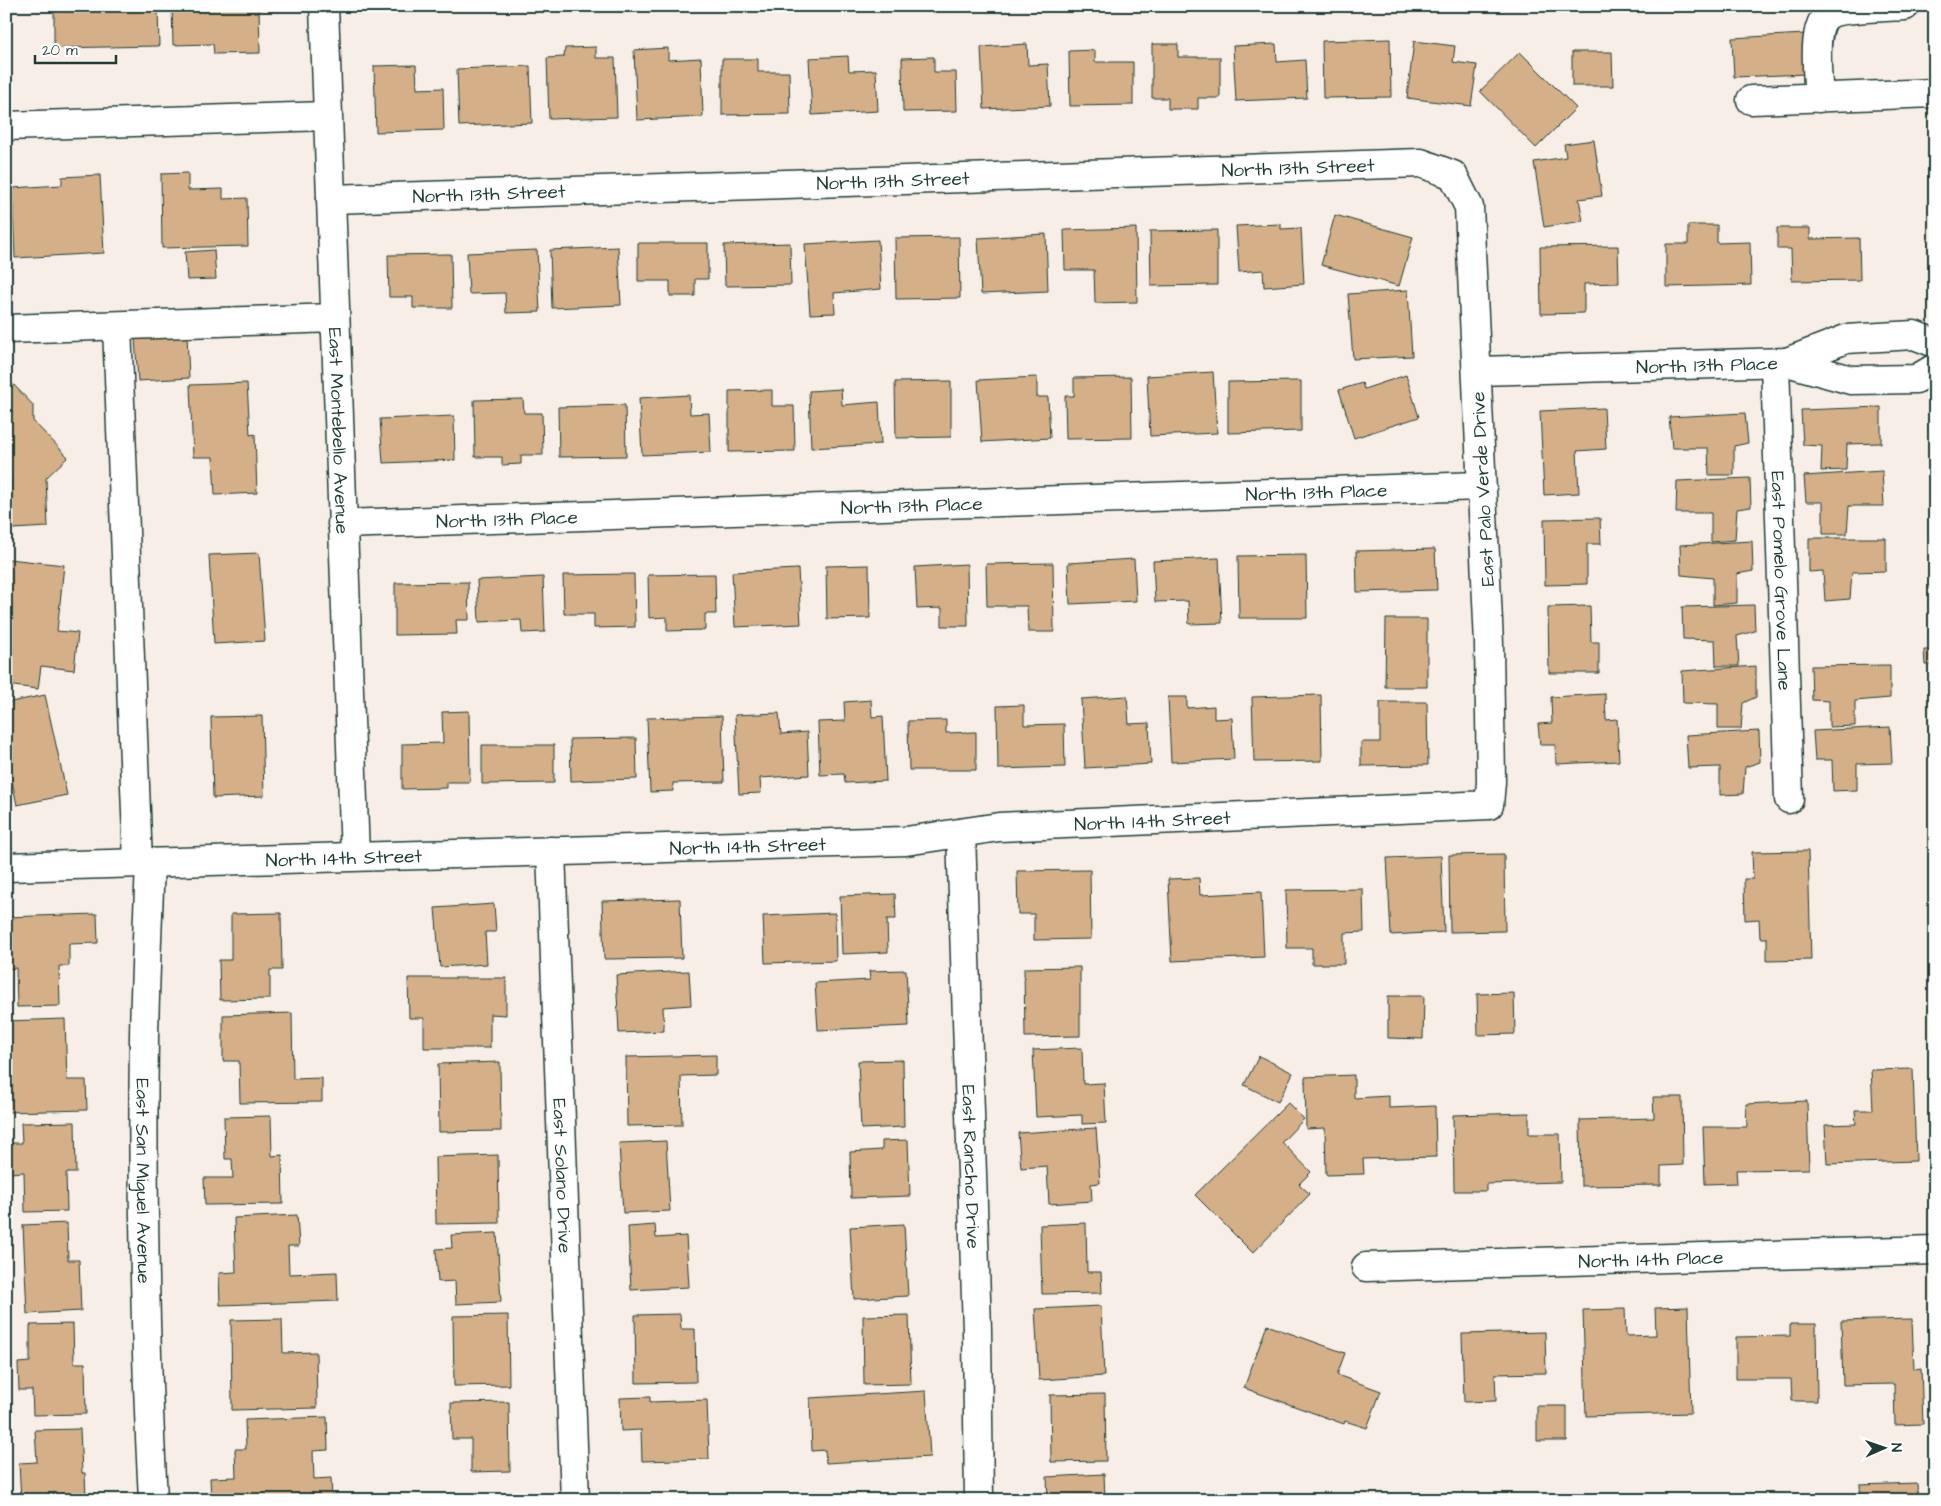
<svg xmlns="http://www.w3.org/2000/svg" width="1941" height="1506" viewBox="0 0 1941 1506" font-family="'Architects Daughter',sans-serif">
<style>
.building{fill:#d5af87;stroke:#1f3d34}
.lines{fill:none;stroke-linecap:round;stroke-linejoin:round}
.minor-casing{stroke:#1f3d34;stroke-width:31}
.minor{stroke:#fff;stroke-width:28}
.labels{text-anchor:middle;stroke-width:4;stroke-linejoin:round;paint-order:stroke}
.street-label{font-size:19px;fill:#1f3d34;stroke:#fff}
</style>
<rect width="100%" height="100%" fill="#f7efe7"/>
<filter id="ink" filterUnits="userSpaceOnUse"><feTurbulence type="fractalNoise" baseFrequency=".02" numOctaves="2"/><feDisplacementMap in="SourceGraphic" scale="10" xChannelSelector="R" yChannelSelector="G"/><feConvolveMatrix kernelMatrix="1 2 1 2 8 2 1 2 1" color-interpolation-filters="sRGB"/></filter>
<g filter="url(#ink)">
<path class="building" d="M 6,6 L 8,6 L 10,57 L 6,57 Z
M 54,6 L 158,6 L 159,46 L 54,48 Z
M 172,6 L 259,6 L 260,53 L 214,54 L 213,44 L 173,45 Z
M 1805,34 L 1807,74 L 1734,77 L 1732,38 Z
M 1390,39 L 1391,97 L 1323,98 L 1322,41 Z
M 1414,41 L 1455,46 L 1453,62 L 1477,65 L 1471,106 L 1407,98 Z
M 1027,44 L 1028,65 L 1048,64 L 1050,106 L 984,109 L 981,47 Z
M 1152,44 L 1178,44 L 1178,57 L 1220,57 L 1220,98 L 1198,98 L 1198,109 L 1168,109 L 1168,98 L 1152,98 Z
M 1276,44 L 1277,62 L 1305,60 L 1307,98 L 1236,101 L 1233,46 Z
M 596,47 L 596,58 L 615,58 L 617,117 L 549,119 L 547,58 L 564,57 L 565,48 Z
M 668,48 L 668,60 L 701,58 L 703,117 L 637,120 L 634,50 Z
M 1095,50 L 1095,62 L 1133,62 L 1133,105 L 1070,106 L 1069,51 Z
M 1520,52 L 1576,108 L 1536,148 L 1480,91 Z
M 1572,52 L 1612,52 L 1613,86 L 1572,86 Z
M 848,56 L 849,71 L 876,70 L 878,111 L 812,115 L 809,58 Z
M 934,57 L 934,72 L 956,72 L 957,111 L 903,112 L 902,58 Z
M 722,59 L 758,59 L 758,72 L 789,72 L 790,114 L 722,115 Z
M 416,65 L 417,89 L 443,88 L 444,130 L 376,132 L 374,66 Z
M 530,66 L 532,123 L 459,126 L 457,69 Z
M 1594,140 L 1602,196 L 1579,199 L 1583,221 L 1544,227 L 1534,162 L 1566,157 L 1564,144 Z
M 188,173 L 188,190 L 223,189 L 223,199 L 247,198 L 248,246 L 162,248 L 161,174 Z
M 100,175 L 104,253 L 15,258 L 12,188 L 62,185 L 62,177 Z
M 1335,215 L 1413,237 L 1399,286 L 1321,265 Z
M 1281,224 L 1281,229 L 1301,228 L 1304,284 L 1264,287 L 1263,270 L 1239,272 L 1236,226 Z
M 1688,225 L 1717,225 L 1717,243 L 1750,242 L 1751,285 L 1666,287 L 1666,244 L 1688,244 Z
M 1136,228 L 1137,302 L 1095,303 L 1094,270 L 1065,270 L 1064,230 Z
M 1777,228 L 1810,228 L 1810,239 L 1859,238 L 1860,280 L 1792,281 L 1791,249 L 1777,249 Z
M 1217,230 L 1217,285 L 1151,286 L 1150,231 Z
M 1046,234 L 1048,291 L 981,294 L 978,238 Z
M 959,237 L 960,298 L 896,299 L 895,238 Z
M 878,240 L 881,289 L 834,293 L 835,313 L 810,314 L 805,244 Z
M 638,243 L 708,243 L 708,279 L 695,279 L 695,296 L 670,296 L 670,281 L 638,281 Z
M 790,243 L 791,285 L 725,286 L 724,245 Z
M 1618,246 L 1619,283 L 1584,284 L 1584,313 L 1541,314 L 1540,247 Z
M 618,247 L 621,305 L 552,308 L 550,250 Z
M 214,250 L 216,279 L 187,280 L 185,252 Z
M 537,250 L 540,312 L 506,313 L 505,293 L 469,294 L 467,253 Z
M 451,254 L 452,308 L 413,308 L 413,297 L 389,297 L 388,255 Z
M 1408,290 L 1412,356 L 1353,359 L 1348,294 Z
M 187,335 L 189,378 L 138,381 L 135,339 Z
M 1213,372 L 1217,433 L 1150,436 L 1147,376 Z
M 1406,375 L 1419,417 L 1354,438 L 1339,390 L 1362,383 L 1364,389 Z
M 1037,377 L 1037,397 L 1048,397 L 1050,438 L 982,442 L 978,380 Z
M 1131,377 L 1132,438 L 1066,439 L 1065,396 L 1074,396 L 1074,378 Z
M 951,381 L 951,437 L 896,438 L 895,382 Z
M 1301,381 L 1301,431 L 1228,433 L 1228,382 Z
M 11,382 L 33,405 L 33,421 L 68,457 L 46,478 L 48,527 L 13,529 L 11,478 L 6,473 L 6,386 Z
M 247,383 L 250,435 L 255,434 L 257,493 L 215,495 L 213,457 L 193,457 L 190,385 Z
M 841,389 L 842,405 L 879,402 L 881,444 L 811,448 L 809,391 Z
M 772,390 L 772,406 L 794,406 L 795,451 L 729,452 L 729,391 Z
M 689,395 L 690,414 L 709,413 L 711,452 L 642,455 L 639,398 Z
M 523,399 L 524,413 L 542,413 L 543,455 L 521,455 L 521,464 L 502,465 L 502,457 L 475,457 L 474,400 Z
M 625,405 L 626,456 L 559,457 L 558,407 Z
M 1881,407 L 1881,443 L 1847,444 L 1846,470 L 1821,471 L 1822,446 L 1803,445 L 1801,410 Z
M 1604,408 L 1606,449 L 1577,451 L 1579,493 L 1544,495 L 1540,411 Z
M 1745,413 L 1748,443 L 1734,446 L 1734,475 L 1709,475 L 1708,448 L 1672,448 L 1669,417 Z
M 454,416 L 455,460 L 383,463 L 380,419 Z
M 1882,471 L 1884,506 L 1849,506 L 1847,534 L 1823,534 L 1823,502 L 1806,502 L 1804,476 Z
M 1750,478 L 1751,507 L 1737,509 L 1735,540 L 1711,542 L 1711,513 L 1676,513 L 1677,481 Z
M 1600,518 L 1601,544 L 1587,544 L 1587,584 L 1545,585 L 1544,519 Z
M 1809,538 L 1886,538 L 1886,571 L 1852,572 L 1850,599 L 1825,601 L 1823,571 L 1809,572 Z
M 1752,541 L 1753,571 L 1737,574 L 1737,603 L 1713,605 L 1713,578 L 1681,575 L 1680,545 Z
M 1435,549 L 1437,590 L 1357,592 L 1356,551 Z
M 259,553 L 265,641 L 214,644 L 209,555 Z
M 1306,555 L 1307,618 L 1239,618 L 1238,556 Z
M 1219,558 L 1222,623 L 1189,624 L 1188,601 L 1155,602 L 1153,561 Z
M 9,559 L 64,565 L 57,631 L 78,633 L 74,670 L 41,666 L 38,689 L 6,685 L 6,584 Z
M 1134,559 L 1136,601 L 1070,604 L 1068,563 Z
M 1053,563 L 1054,632 L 1028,632 L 1027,606 L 987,606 L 986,564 Z
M 967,564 L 968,626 L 942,626 L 942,608 L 917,609 L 915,567 Z
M 869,565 L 870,618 L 827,619 L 826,566 Z
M 798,569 L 801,624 L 735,627 L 732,572 Z
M 634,574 L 635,627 L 594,628 L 594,614 L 564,614 L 563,575 Z
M 715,574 L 716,614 L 705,614 L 705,630 L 667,631 L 667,617 L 649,618 L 648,575 Z
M 543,577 L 545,632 L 522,633 L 521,620 L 479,622 L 477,580 Z
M 468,582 L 469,620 L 456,620 L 457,634 L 395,635 L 395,583 Z
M 1754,605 L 1755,631 L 1737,636 L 1739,666 L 1716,666 L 1715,640 L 1683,639 L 1682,607 Z
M 1590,606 L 1591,642 L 1599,642 L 1599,673 L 1549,673 L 1548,607 Z
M 1386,619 L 1427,619 L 1427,687 L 1385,687 Z
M 1924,650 L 1931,650 L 1932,665 L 1925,665 Z
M 1890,665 L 1890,698 L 1855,701 L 1855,726 L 1829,727 L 1829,701 L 1812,700 L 1811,666 Z
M 1756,666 L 1756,697 L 1743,703 L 1741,729 L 1718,729 L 1718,704 L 1683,703 L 1682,671 Z
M 1605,694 L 1606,720 L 1617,719 L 1619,761 L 1556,764 L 1555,745 L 1540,745 L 1538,724 L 1552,723 L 1551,697 Z
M 45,695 L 67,795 L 17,805 L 6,753 L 6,703 Z
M 1321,695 L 1322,761 L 1254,762 L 1252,697 Z
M 1127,696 L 1129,724 L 1149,723 L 1151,764 L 1085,768 L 1081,699 Z
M 1168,697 L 1187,697 L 1187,708 L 1214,706 L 1214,719 L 1232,718 L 1234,759 L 1171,762 Z
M 871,700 L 872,717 L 883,716 L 886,781 L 845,783 L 844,774 L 820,775 L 818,722 L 845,721 L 844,702 Z
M 1380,702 L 1427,702 L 1428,765 L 1361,766 L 1361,742 L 1380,742 Z
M 1024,705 L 1024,725 L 1064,724 L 1065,767 L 998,769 L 997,706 Z
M 469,711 L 470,782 L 447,782 L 447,788 L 402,789 L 402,744 L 443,743 L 442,712 Z
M 779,713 L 781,734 L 807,732 L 809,775 L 760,778 L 761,793 L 739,794 L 735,715 Z
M 262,716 L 264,796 L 213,798 L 211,717 Z
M 722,716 L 724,782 L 673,783 L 673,791 L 650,792 L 647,718 Z
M 946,720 L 946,733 L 976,732 L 976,770 L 909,770 L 908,721 Z
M 1890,727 L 1892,763 L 1857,764 L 1857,790 L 1833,791 L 1832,760 L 1815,760 L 1813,731 Z
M 1759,731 L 1760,762 L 1745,767 L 1743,794 L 1720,795 L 1720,767 L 1688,768 L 1686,735 Z
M 636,738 L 637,779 L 571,781 L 570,739 Z
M 482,745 L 554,745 L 554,783 L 482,784 Z
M 1808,851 L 1811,960 L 1767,961 L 1767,938 L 1760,938 L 1759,919 L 1745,920 L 1744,879 L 1753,879 L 1752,852 Z
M 1504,854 L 1505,931 L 1450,932 L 1449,855 Z
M 1441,856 L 1444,932 L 1391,935 L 1387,858 Z
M 1090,870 L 1091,939 L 1034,940 L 1034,914 L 1018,914 L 1017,871 Z
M 1199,878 L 1200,895 L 1261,892 L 1264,957 L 1172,961 L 1168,879 Z
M 1363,889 L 1364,932 L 1344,933 L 1344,964 L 1312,964 L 1312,948 L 1287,948 L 1286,890 Z
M 895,894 L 896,919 L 887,919 L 888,952 L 842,954 L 840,896 Z
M 680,899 L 682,958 L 604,959 L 602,901 Z
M 494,904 L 496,932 L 485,932 L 487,964 L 440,967 L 435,908 Z
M 281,913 L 282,970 L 270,970 L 270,999 L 220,1000 L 219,960 L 231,960 L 231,914 Z
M 835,913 L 836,961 L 765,963 L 763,916 Z
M 97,914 L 98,943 L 69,944 L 69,966 L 59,966 L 60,1006 L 17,1007 L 16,968 L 6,969 L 6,917 Z
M 1080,967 L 1080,1036 L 1025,1037 L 1024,968 Z
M 906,970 L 909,1026 L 818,1030 L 815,983 L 870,980 L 869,971 Z
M 689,971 L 691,1005 L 663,1007 L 664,1031 L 619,1033 L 616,975 Z
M 408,978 L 506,978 L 506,1015 L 490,1014 L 490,1048 L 424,1048 L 424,1018 L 409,1018 Z
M 1514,993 L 1515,1034 L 1478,1035 L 1477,994 Z
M 1388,996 L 1424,996 L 1423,1039 L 1388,1038 Z
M 292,1013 L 293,1079 L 322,1078 L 322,1102 L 240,1103 L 239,1061 L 223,1061 L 223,1015 Z
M 65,1019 L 67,1080 L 86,1080 L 87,1110 L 6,1112 L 6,1021 Z
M 1082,1048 L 1083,1084 L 1104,1083 L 1106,1123 L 1082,1124 L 1082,1115 L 1036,1117 L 1033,1050 Z
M 716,1055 L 716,1075 L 681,1076 L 682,1125 L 627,1126 L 626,1057 Z
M 1259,1056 L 1293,1073 L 1278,1102 L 1244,1085 Z
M 903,1060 L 904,1127 L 861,1129 L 858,1061 Z
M 500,1062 L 501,1131 L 439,1132 L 438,1064 Z
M 1913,1069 L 1916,1161 L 1827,1164 L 1825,1125 L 1856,1124 L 1855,1110 L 1873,1110 L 1871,1070 Z
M 1354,1075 L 1354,1098 L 1389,1096 L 1389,1108 L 1435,1106 L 1436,1157 L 1363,1159 L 1364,1174 L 1326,1175 L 1325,1128 L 1306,1129 L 1305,1077 Z
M 1653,1097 L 1682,1097 L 1683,1165 L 1661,1166 L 1661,1185 L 1581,1186 L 1580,1120 L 1654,1118 Z
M 1807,1101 L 1809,1169 L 1736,1170 L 1737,1183 L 1705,1184 L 1703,1127 L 1747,1127 L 1746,1104 Z
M 1288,1103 L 1304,1119 L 1282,1142 L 1311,1172 L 1299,1184 L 1310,1194 L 1253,1253 L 1195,1195 Z
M 1529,1113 L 1529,1134 L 1560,1134 L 1561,1182 L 1486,1184 L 1486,1191 L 1454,1191 L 1453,1115 Z
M 271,1116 L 272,1156 L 282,1155 L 283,1204 L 205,1205 L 204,1178 L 233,1178 L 232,1159 L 225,1159 L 224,1117 Z
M 75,1122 L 76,1173 L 66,1173 L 67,1211 L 25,1212 L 24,1172 L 10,1173 L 10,1143 L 22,1143 L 21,1123 Z
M 1096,1128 L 1100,1183 L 1091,1184 L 1092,1201 L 1049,1204 L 1047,1166 L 1021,1168 L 1018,1133 Z
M 908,1140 L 910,1196 L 851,1198 L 850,1152 L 882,1150 L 882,1141 Z
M 666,1141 L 670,1211 L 623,1213 L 619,1143 Z
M 498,1155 L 499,1223 L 436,1224 L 435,1157 Z
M 297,1215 L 299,1246 L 288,1246 L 289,1274 L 337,1272 L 338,1301 L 220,1305 L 219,1273 L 236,1272 L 234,1218 Z
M 67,1223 L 68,1260 L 79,1260 L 81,1311 L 27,1314 L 23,1225 Z
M 1086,1223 L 1087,1272 L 1101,1272 L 1102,1293 L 1042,1294 L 1040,1225 Z
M 904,1224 L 908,1296 L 854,1299 L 850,1227 Z
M 655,1225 L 656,1238 L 686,1236 L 689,1287 L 631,1290 L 628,1227 Z
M 497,1233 L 501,1302 L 456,1304 L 455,1281 L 438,1282 L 436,1249 L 452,1248 L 451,1235 Z
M 1101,1306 L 1104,1376 L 1039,1380 L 1035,1309 Z
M 1688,1307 L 1691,1413 L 1586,1416 L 1583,1310 L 1625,1309 L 1626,1336 L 1656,1335 L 1655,1308 Z
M 680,1314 L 681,1329 L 695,1329 L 696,1382 L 636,1383 L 635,1315 Z
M 508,1315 L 509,1385 L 454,1386 L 453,1316 Z
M 909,1315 L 911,1384 L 864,1385 L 863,1316 Z
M 282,1319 L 283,1353 L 316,1352 L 317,1408 L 232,1410 L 231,1320 Z
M 1912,1319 L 1914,1369 L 1921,1368 L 1923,1424 L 1895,1425 L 1894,1384 L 1843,1385 L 1841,1321 Z
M 73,1324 L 74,1363 L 85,1363 L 86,1414 L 33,1415 L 32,1390 L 19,1390 L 18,1363 L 30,1362 L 30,1325 Z
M 1790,1324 L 1816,1324 L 1817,1401 L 1792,1401 L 1791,1379 L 1736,1379 L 1736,1337 L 1790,1336 Z
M 1267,1325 L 1345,1353 L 1337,1375 L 1381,1391 L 1367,1428 L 1345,1421 L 1344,1424 L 1244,1388 Z
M 1545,1332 L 1546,1373 L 1495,1374 L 1496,1401 L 1464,1402 L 1462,1334 Z
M 926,1391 L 930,1457 L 826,1463 L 825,1450 L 812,1451 L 810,1398 Z
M 1105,1394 L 1106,1461 L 1051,1462 L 1050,1395 Z
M 650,1397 L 650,1402 L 707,1400 L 709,1459 L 642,1461 L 641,1430 L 621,1431 L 620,1398 Z
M 509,1402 L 510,1471 L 471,1472 L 471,1439 L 452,1439 L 451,1403 Z
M 1537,1406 L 1567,1406 L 1567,1441 L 1537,1441 Z
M 327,1417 L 328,1450 L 313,1451 L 314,1479 L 331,1478 L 332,1500 L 211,1500 L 210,1478 L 236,1477 L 235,1449 L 246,1449 L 245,1420 Z
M 80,1429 L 82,1473 L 85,1473 L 86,1500 L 21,1500 L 19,1463 L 37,1462 L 35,1430 Z
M 1104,1474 L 1105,1500 L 1048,1500 L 1047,1477 Z
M 1917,1483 L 1918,1500 L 1861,1500 L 1860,1485 Z
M 1325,1496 L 1325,1500 L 1301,1500 L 1301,1497 Z
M 1803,1496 L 1803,1500 L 1748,1500 L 1748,1497 Z
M 1695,1498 L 1695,1500 L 1644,1500 L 1644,1499 Z"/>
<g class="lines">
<defs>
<g id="minor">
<path id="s1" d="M 324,6 L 355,856"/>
<path d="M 1819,98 C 1818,79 1811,26 1828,15 C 1838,8 1890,7 1905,6"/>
<path d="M 1751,100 L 1935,93"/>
<path d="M 6,126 L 327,116"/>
<path d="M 117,326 L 138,863"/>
<path d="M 6,329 L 335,318"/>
<path d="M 1787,362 L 1846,339 L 1914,335 L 1935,343"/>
<path id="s2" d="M 1775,363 L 1789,799"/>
<path id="s3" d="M 1477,371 L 1787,362 L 1851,380 L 1916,379 L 1935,368"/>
<path id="s4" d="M 342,524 L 1481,486"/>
<path id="s5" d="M 961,833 L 977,1330 L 979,1500"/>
<path id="s6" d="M 551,851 L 575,1500"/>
<path id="s7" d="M 150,862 C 148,920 145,978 144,1036 C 142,1191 145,1345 153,1500"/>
<path id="s8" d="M 6,867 L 906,841 L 999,827 L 1489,805 L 1491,782 L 1489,644 L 1469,207 L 1453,175 L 1421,163 L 331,199"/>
<path id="s9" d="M 1366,1267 L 1935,1250"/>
</g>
</defs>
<use href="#minor" class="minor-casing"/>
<use href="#minor" class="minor"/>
</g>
</g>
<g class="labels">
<g class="street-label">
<text transform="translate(1298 167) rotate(-2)" y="7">North 13th Street</text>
<text transform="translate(893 180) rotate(-2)" y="7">North 13th Street</text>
<text transform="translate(489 193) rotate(-2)" y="7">North 13th Street</text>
<text dy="7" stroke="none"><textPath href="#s3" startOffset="230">North 13th Place</textPath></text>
<text dy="7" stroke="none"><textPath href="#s1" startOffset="425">East Montebello Avenue</textPath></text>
<text transform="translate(1482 489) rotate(-93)" y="7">East Palo Verde Drive</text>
<text dy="7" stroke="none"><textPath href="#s4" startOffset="975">North 13th Place</textPath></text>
<text dy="7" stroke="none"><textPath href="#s4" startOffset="570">North 13th Place</textPath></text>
<text dy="7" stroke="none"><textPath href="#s4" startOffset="165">North 13th Place</textPath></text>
<text dy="7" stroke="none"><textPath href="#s2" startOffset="218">East Pomelo Grove Lane</textPath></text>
<text dy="7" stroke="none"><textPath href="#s8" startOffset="1148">North 14th Street</textPath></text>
<text dy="7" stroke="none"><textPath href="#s8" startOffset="742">North 14th Street</textPath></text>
<text dy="7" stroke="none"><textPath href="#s8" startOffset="338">North 14th Street</textPath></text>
<text dy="7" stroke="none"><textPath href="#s5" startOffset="334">East Rancho Drive</textPath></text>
<text dy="7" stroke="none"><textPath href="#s6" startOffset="325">East Solano Drive</textPath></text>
<text dy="7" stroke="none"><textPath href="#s7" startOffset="319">East San Miguel Avenue</textPath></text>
<text dy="7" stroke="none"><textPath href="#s9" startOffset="285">North 14th Place</textPath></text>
</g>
</g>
<rect width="1941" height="1506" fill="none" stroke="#fff" stroke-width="25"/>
<rect x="12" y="12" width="1916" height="1481" fill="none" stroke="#1f3d34" stroke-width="2" filter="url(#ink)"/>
<g transform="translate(1884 1448) rotate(88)" stroke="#ffffff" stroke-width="4" paint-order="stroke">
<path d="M0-4L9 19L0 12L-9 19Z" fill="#1f3d34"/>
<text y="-8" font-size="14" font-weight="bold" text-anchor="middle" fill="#1f3d34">N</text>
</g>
<path d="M35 55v8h81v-8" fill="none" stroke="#1f3d34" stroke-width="2.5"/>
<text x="42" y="55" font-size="15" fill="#1f3d34" stroke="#ffffff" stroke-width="4" paint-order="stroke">20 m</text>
</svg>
